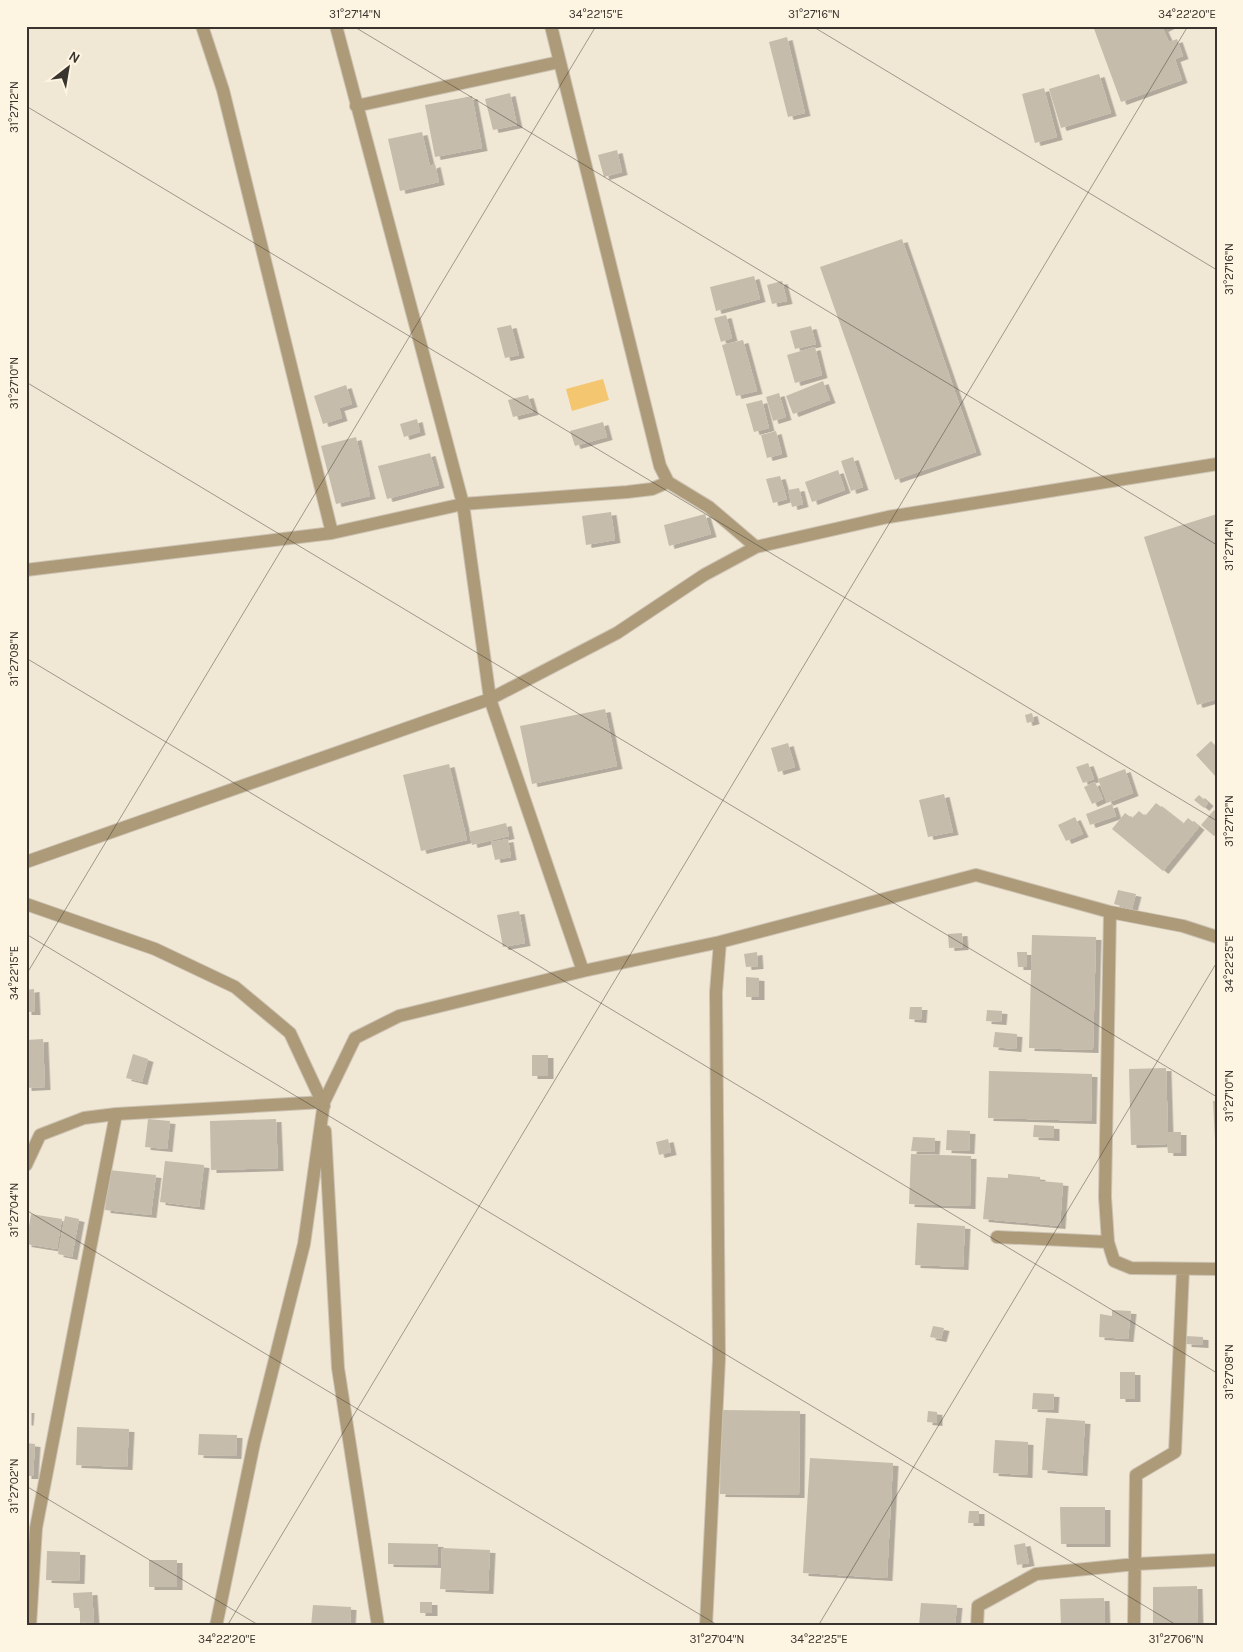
<svg xmlns="http://www.w3.org/2000/svg" width="1243" height="1652" viewBox="0 0 1243 1652" font-family="Karla,sans-serif">
<style>
.water{fill:#f3c66f}
.building{fill:#c5bcab;filter:url(#shadow)}
.lines{fill:none;stroke-linecap:round;stroke-linejoin:round}
.minor-casing{stroke:#ccc3b4;stroke-width:14}
.minor{stroke:#ad9a78;stroke-width:12}
.ticks{fill:none;stroke:#39352e;stroke-width:1;stroke-opacity:0.45}
.neatline{fill:none;stroke:#39352e;stroke-width:2}
.ticks-label{font-size:12px;text-anchor:middle;fill:#39352e}
</style>
<defs>
<filter id="shadow"><feDropShadow dx="5.5" dy="3" stdDeviation="0" flood-color="#0004"/></filter>
</defs>
<rect width="100%" height="100%" fill="#f1e7d5"/>
<path class="water" d="M 603,379 L 609,400 L 572,411 L 566,389 Z"/>
<path class="building" d="M 1093,26 L 1169,26 L 1163,29 L 1169,42 L 1177,39 L 1183,56 L 1175,59 L 1182,80 L 1121,102 Z
M 787,37 L 805,113 L 788,117 L 769,42 Z
M 1099,74 L 1111,113 L 1061,128 L 1049,89 Z
M 1044,88 L 1057,137 L 1035,143 L 1022,94 Z
M 510,93 L 517,125 L 493,130 L 485,99 Z
M 472,96 L 482,148 L 435,157 L 425,105 Z
M 422,132 L 430,166 L 435,164 L 439,182 L 400,191 L 388,139 Z
M 617,150 L 622,172 L 604,177 L 598,155 Z
M 902,239 L 976,452 L 895,480 L 820,267 Z
M 754,276 L 760,299 L 716,311 L 710,287 Z
M 782,281 L 787,301 L 772,304 L 767,285 Z
M 726,315 L 732,338 L 721,342 L 714,318 Z
M 511,325 L 519,355 L 505,358 L 497,328 Z
M 811,326 L 816,344 L 795,349 L 790,331 Z
M 743,340 L 757,391 L 736,396 L 722,345 Z
M 815,347 L 822,375 L 795,383 L 787,355 Z
M 823,381 L 830,400 L 793,414 L 786,396 Z
M 346,385 L 352,404 L 339,408 L 342,418 L 323,424 L 314,396 Z
M 779,393 L 786,417 L 773,421 L 766,397 Z
M 528,395 L 533,412 L 513,417 L 508,400 Z
M 762,400 L 769,428 L 754,432 L 746,404 Z
M 417,419 L 420,432 L 404,437 L 400,424 Z
M 603,422 L 607,437 L 575,446 L 570,431 Z
M 776,431 L 782,454 L 767,458 L 761,435 Z
M 356,437 L 370,496 L 336,504 L 321,446 Z
M 430,453 L 439,485 L 387,499 L 378,466 Z
M 853,457 L 863,487 L 851,491 L 841,461 Z
M 838,470 L 845,490 L 812,502 L 805,482 Z
M 780,476 L 787,499 L 773,503 L 766,479 Z
M 799,488 L 803,504 L 792,507 L 788,490 Z
M 611,512 L 615,540 L 586,545 L 582,516 Z
M 705,514 L 711,534 L 669,546 L 664,525 Z
M 1217,514 L 1217,699 L 1197,705 L 1144,537 Z
M 605,709 L 617,766 L 532,784 L 520,726 Z
M 1032,713 L 1034,721 L 1027,723 L 1025,715 Z
M 1211,741 L 1217,747 L 1217,778 L 1196,755 Z
M 788,743 L 795,767 L 778,772 L 771,748 Z
M 1088,763 L 1094,779 L 1083,783 L 1076,767 Z
M 449,764 L 467,840 L 421,851 L 403,775 Z
M 1125,769 L 1133,793 L 1107,803 L 1098,779 Z
M 1095,782 L 1103,799 L 1092,804 L 1084,787 Z
M 944,794 L 953,832 L 928,837 L 919,800 Z
M 1199,795 L 1208,803 L 1204,808 L 1194,800 Z
M 1156,803 L 1183,824 L 1188,818 L 1199,827 L 1163,871 L 1112,829 L 1125,813 L 1132,818 L 1139,811 L 1145,816 Z
M 1112,804 L 1116,816 L 1090,825 L 1086,814 Z
M 1214,810 L 1217,813 L 1217,833 L 1214,836 L 1201,825 Z
M 1075,817 L 1083,834 L 1066,841 L 1058,825 Z
M 506,823 L 509,836 L 472,845 L 469,832 Z
M 508,839 L 511,857 L 495,860 L 491,842 Z
M 1118,890 L 1136,894 L 1132,909 L 1114,904 Z
M 519,911 L 525,943 L 503,947 L 497,915 Z
M 962,933 L 963,947 L 949,948 L 948,934 Z
M 1032,935 L 1096,937 L 1093,1050 L 1029,1048 Z
M 757,952 L 758,966 L 746,967 L 744,954 Z
M 1017,952 L 1027,952 L 1027,967 L 1018,967 Z
M 746,977 L 759,978 L 759,997 L 746,997 Z
M 34,989 L 35,1012 L 26,1012 L 26,990 Z
M 910,1007 L 922,1007 L 921,1020 L 909,1019 Z
M 987,1010 L 1002,1011 L 1001,1022 L 986,1021 Z
M 995,1032 L 1017,1034 L 1016,1049 L 993,1047 Z
M 43,1039 L 45,1087 L 26,1088 L 26,1040 Z
M 133,1054 L 148,1059 L 142,1082 L 126,1078 Z
M 532,1055 L 548,1055 L 548,1076 L 532,1076 Z
M 1166,1068 L 1168,1132 L 1181,1132 L 1181,1153 L 1168,1153 L 1167,1144 L 1131,1145 L 1129,1069 Z
M 989,1071 L 1092,1074 L 1091,1121 L 988,1118 Z
M 1213,1101 L 1217,1101 L 1217,1140 L 1215,1140 Z
M 148,1119 L 170,1121 L 167,1149 L 145,1147 Z
M 276,1119 L 278,1168 L 211,1170 L 210,1121 Z
M 1034,1125 L 1054,1126 L 1054,1138 L 1033,1137 Z
M 947,1130 L 970,1131 L 969,1151 L 946,1150 Z
M 913,1137 L 935,1138 L 934,1152 L 911,1151 Z
M 668,1139 L 671,1152 L 659,1155 L 656,1142 Z
M 911,1154 L 971,1156 L 970,1206 L 909,1204 Z
M 165,1161 L 204,1165 L 199,1207 L 160,1202 Z
M 109,1170 L 156,1175 L 151,1215 L 105,1210 Z
M 1008,1174 L 1040,1177 L 1040,1181 L 1063,1183 L 1060,1226 L 983,1219 L 987,1177 L 1008,1178 Z
M 31,1214 L 62,1219 L 57,1249 L 26,1244 Z
M 65,1216 L 79,1219 L 72,1257 L 58,1254 Z
M 917,1223 L 965,1226 L 963,1267 L 915,1265 Z
M 1112,1310 L 1131,1311 L 1128,1339 L 1099,1337 L 1100,1314 L 1112,1316 Z
M 933,1326 L 944,1328 L 941,1339 L 930,1337 Z
M 1186,1336 L 1203,1337 L 1203,1345 L 1186,1344 Z
M 1120,1372 L 1135,1372 L 1135,1399 L 1120,1399 Z
M 1033,1393 L 1054,1394 L 1053,1410 L 1032,1409 Z
M 26,1410 L 29,1410 L 28,1423 L 26,1422 Z
M 721,1410 L 800,1411 L 799,1495 L 720,1494 Z
M 928,1411 L 937,1412 L 937,1423 L 927,1422 Z
M 1046,1418 L 1085,1421 L 1082,1473 L 1042,1470 Z
M 77,1427 L 129,1429 L 127,1467 L 76,1465 Z
M 199,1434 L 237,1435 L 236,1456 L 198,1455 Z
M 995,1440 L 1028,1442 L 1027,1475 L 993,1473 Z
M 26,1443 L 35,1444 L 33,1476 L 26,1476 Z
M 810,1458 L 893,1463 L 887,1578 L 803,1573 Z
M 1060,1507 L 1105,1507 L 1105,1544 L 1061,1544 Z
M 969,1511 L 979,1511 L 979,1523 L 968,1523 Z
M 388,1543 L 438,1544 L 438,1565 L 388,1564 Z
M 1025,1543 L 1029,1563 L 1017,1565 L 1014,1545 Z
M 442,1548 L 490,1550 L 488,1591 L 440,1589 Z
M 47,1551 L 80,1552 L 79,1581 L 46,1580 Z
M 149,1560 L 177,1560 L 177,1587 L 149,1587 Z
M 1197,1586 L 1198,1626 L 1153,1626 L 1153,1587 Z
M 92,1592 L 94,1622 L 80,1623 L 80,1608 L 74,1608 L 73,1593 Z
M 1104,1598 L 1105,1626 L 1061,1626 L 1060,1599 Z
M 420,1602 L 432,1602 L 432,1613 L 420,1613 Z
M 921,1603 L 957,1605 L 955,1626 L 919,1626 Z
M 313,1605 L 351,1607 L 350,1626 L 311,1626 Z"/>
<g class="lines">
<defs>
<path id="minor" d="M 202,26 L 223,90 L 332,533
M 336,26 L 463,504 L 490,699 L 583,971
M 551,26 L 660,466 L 668,482 L 709,507 L 756,547
M 356,106 L 559,62
M 26,570 L 332,533 L 463,504 L 627,492 L 652,489 L 668,482
M 26,862 L 490,699 L 617,633 L 704,575 L 756,547 L 888,517 L 1217,464
M 26,904 L 155,949 L 235,987 L 290,1033 L 324,1106
M 325,1131 L 338,1368 L 378,1626
M 26,1165 L 40,1135 L 84,1118 L 116,1114 L 324,1102
M 997,1237 L 1108,1242 L 1105,1197 L 1110,912
M 1108,1242 L 1114,1261 L 1131,1268 L 1217,1269
M 30,1626 L 36,1528 L 116,1114
M 216,1626 L 254,1443 L 304,1244 L 324,1102 L 355,1038 L 399,1016 L 583,971 L 720,942 L 976,875 L 1110,912 L 1183,926 L 1217,937
M 706,1626 L 719,1359 L 716,992 L 720,942
M 977,1626 L 978,1606 L 1036,1574 L 1136,1564 L 1217,1560
M 1134,1626 L 1136,1475 L 1175,1452 L 1183,1269"/>
</defs>
<use href="#minor" class="minor-casing"/>
<use href="#minor" class="minor"/>
</g>
<path class="ticks" d="M 353,26 L 1217,545M 812,26 L 1217,270M 26,106 L 1217,821M 26,382 L 1217,1097M 26,658 L 1217,1373M 26,934 L 1178,1626M 26,975 L 596,26M 26,1210 L 719,1626M 26,1486 L 260,1626M 227,1626 L 1188,26M 818,1626 L 1217,962"/>
<rect width="1243" height="1652" fill="none" stroke="#fef4e2" stroke-width="55"/>
<g transform="translate(68 68) rotate(31)" stroke="#fef4e2" stroke-width="4" paint-order="stroke">
<path d="M0-4L9 19L0 12L-9 19Z" fill="#39352e"/>
<text y="-8" font-size="14" font-weight="bold" text-anchor="middle" fill="#39352e">N</text>
</g>
<rect x="28" y="28" width="1188" height="1596" class="neatline"/>
<g class="ticks-label">
<text x="355" y="18">31°27'14"N</text>
<text x="596" y="18">34°22'15"E</text>
<text x="814" y="18">31°27'16"N</text>
<text x="1187" y="18">34°22'20"E</text>
<text transform="translate(14 107) rotate(-90)" y="4">31°27'12"N</text>
<text transform="translate(1229 269) rotate(-90)" y="4">31°27'16"N</text>
<text transform="translate(14 383) rotate(-90)" y="4">31°27'10"N</text>
<text transform="translate(1229 545) rotate(-90)" y="4">31°27'14"N</text>
<text transform="translate(14 659) rotate(-90)" y="4">31°27'08"N</text>
<text transform="translate(1229 821) rotate(-90)" y="4">31°27'12"N</text>
<text transform="translate(1229 964) rotate(-90)" y="4">34°22'25"E</text>
<text transform="translate(14 973) rotate(-90)" y="4">34°22'15"E</text>
<text transform="translate(1229 1096) rotate(-90)" y="4">31°27'10"N</text>
<text transform="translate(14 1210) rotate(-90)" y="4">31°27'04"N</text>
<text transform="translate(1229 1372) rotate(-90)" y="4">31°27'08"N</text>
<text transform="translate(14 1486) rotate(-90)" y="4">31°27'02"N</text>
<text x="227" y="1643">34°22'20"E</text>
<text x="717" y="1643">31°27'04"N</text>
<text x="819" y="1643">34°22'25"E</text>
<text x="1176" y="1643">31°27'06"N</text>
</g>
</svg>
